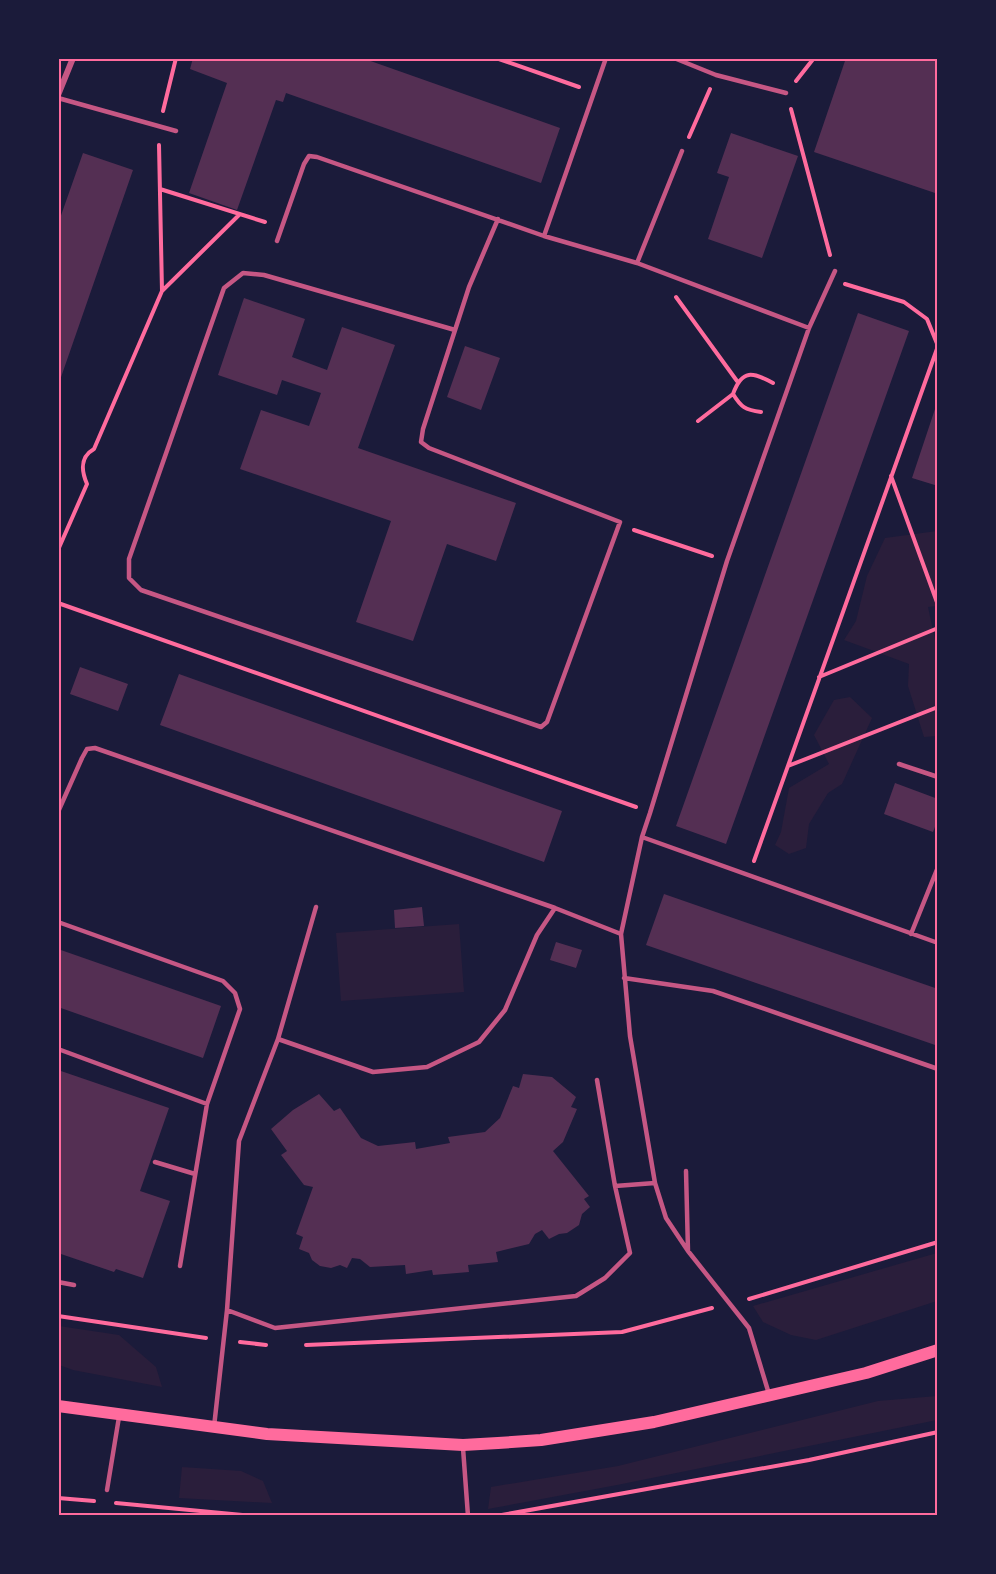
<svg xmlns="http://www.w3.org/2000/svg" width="996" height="1574" viewBox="0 0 996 1574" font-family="'PT Sans',sans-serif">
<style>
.green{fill:#2a1e3b}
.building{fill:#542f53}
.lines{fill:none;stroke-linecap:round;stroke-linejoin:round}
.path{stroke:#ff6b9d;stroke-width:4}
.service{stroke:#c65784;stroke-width:4.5}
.minor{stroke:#c65784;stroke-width:6}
.secondary{stroke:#ff6b9d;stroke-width:12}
.neatline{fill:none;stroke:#ff6b9d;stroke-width:2}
</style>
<rect width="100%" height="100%" fill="#1b1b3a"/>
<path class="green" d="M 937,531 L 937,606 L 928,607 L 937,649 L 937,736 L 924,737 L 908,686 L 909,664 L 844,640 L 856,621 L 867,576 L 885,538 Z
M 850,697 L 872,718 L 842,784 L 828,793 L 809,824 L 806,848 L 789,854 L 775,845 L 781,832 L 789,788 L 829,764 L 814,735 L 834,700 Z
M 459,924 L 464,992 L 341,1001 L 336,933 Z
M 937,1253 L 937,1301 L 816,1340 L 791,1335 L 763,1322 L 753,1306 Z
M 59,1326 L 119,1335 L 156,1367 L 162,1387 L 73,1370 L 59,1365 Z
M 937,1396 L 937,1420 L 617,1485 L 488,1509 L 491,1487 L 618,1466 L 878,1401 Z
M 182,1467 L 241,1471 L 263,1481 L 272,1503 L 179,1498 Z"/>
<path class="building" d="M 193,58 L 362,58 L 560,128 L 541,183 L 286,93 L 283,102 L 276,100 L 237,210 L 189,193 L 227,83 L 190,69 Z
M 846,58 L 938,58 L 938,194 L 814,152 Z
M 731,133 L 798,156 L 762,258 L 708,239 L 729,177 L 717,173 Z
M 83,153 L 133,170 L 59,383 L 58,224 Z
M 244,298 L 305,319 L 292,357 L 327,370 L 342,327 L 395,345 L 358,448 L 516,503 L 496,561 L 447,544 L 413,641 L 356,622 L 391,521 L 240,469 L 261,410 L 309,426 L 321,393 L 282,380 L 277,395 L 218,375 Z
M 858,313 L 909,331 L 726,844 L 676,826 Z
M 465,346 L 500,358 L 481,410 L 447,397 Z
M 937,403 L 938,403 L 938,486 L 912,478 Z
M 80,667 L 128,684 L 118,711 L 70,694 Z
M 179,674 L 562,811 L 544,862 L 160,725 Z
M 895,783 L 938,799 L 938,819 L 933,832 L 884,814 Z
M 664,894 L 938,989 L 938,1046 L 646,945 Z
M 422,907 L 424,926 L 395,928 L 394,910 Z
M 556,942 L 582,950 L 576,968 L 550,960 Z
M 58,949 L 221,1006 L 203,1058 L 58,1007 Z
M 58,1070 L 169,1108 L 140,1191 L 170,1201 L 143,1278 L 116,1269 L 114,1272 L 58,1253 Z
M 523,1074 L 552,1077 L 576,1097 L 571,1107 L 577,1109 L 563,1142 L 553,1151 L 589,1196 L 584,1199 L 590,1207 L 582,1214 L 579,1225 L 567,1233 L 559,1234 L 549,1239 L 542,1230 L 535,1234 L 529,1244 L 496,1252 L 498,1262 L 468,1265 L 469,1272 L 433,1275 L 432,1270 L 406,1274 L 405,1265 L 370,1267 L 360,1259 L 352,1258 L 347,1268 L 340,1265 L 331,1268 L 320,1266 L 312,1260 L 309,1253 L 299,1249 L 303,1237 L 296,1234 L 313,1187 L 304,1185 L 281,1155 L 287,1151 L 271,1129 L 293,1110 L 319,1094 L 334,1111 L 340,1108 L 361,1138 L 378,1146 L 415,1142 L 416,1149 L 450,1143 L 448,1137 L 485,1132 L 500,1118 L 513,1086 L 519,1088 Z"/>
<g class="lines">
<path class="path" d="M 496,58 L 579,87
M 796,81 L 814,58
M 791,109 L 830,255
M 163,111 L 176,58
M 689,137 L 710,89
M 160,189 L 265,222
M 845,284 L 904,302 L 927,319 L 938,346
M 162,291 L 240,214
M 676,297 L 737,381
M 761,412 C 745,410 741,407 733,394 C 742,369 753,372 773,383
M 698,421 L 733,394
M 891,476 L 938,605
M 634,530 L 712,556
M 58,550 L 87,484 C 81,470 80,457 94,449 L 162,291 L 159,145
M 58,603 L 636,807
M 819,677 L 938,628
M 788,766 L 938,707
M 754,861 L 938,346
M 749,1299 L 938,1242
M 58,1316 L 206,1338
M 240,1342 L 266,1345
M 306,1345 L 622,1332 L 712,1308
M 58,1498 L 94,1501
M 116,1503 L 253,1516
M 496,1516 L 809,1460 L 938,1432"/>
<path class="service" d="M 674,58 L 716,75 L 786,93
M 58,98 L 176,131
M 544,236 L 606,58
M 277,241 L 304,164 L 309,156 L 317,157 L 544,236 L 637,263 L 809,328
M 637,263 L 682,151
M 835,271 L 809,328 L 727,561 L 650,813 L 642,837 L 938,943
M 455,330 L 264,275 L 243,273 L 224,288 L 129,559 L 129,578 L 141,590 L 541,727 L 547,722 L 620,522 L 429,448 L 421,442 L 423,429 L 469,287 L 498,219
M 899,764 L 938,777
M 58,812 L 82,758 L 87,749 L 95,748 L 555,908 L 621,934
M 642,837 L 621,934 L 630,1036 L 655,1183 L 666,1218 L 688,1251 L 749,1328 L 769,1394
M 58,922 L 223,981 L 235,993 L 240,1009 L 207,1104 L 58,1049
M 911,934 L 938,867
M 624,978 L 713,991 L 938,1069
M 278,1039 L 373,1072 L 427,1067 L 479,1042 L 505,1010 L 537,935 L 555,908
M 155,1162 L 195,1174
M 686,1171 L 688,1251
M 615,1186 L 655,1183
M 180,1266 L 207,1104
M 58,1282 L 74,1285
M 227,1310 L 275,1328 L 576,1296 L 605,1278 L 630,1253 L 615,1186 L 597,1080
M 214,1427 L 227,1310 L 239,1141 L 278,1039 L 316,907
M 463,1448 L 468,1516
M 107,1490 L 119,1417"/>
<path class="minor" d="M 58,95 L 73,58"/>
<path class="secondary" d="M 58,1406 L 267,1434 L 463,1445 L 498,1443 L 541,1440 L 654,1422 L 866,1373 L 938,1350"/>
</g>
<rect width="996" height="1574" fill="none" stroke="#1b1b3a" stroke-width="120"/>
<rect x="60" y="60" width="876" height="1454" class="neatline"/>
</svg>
